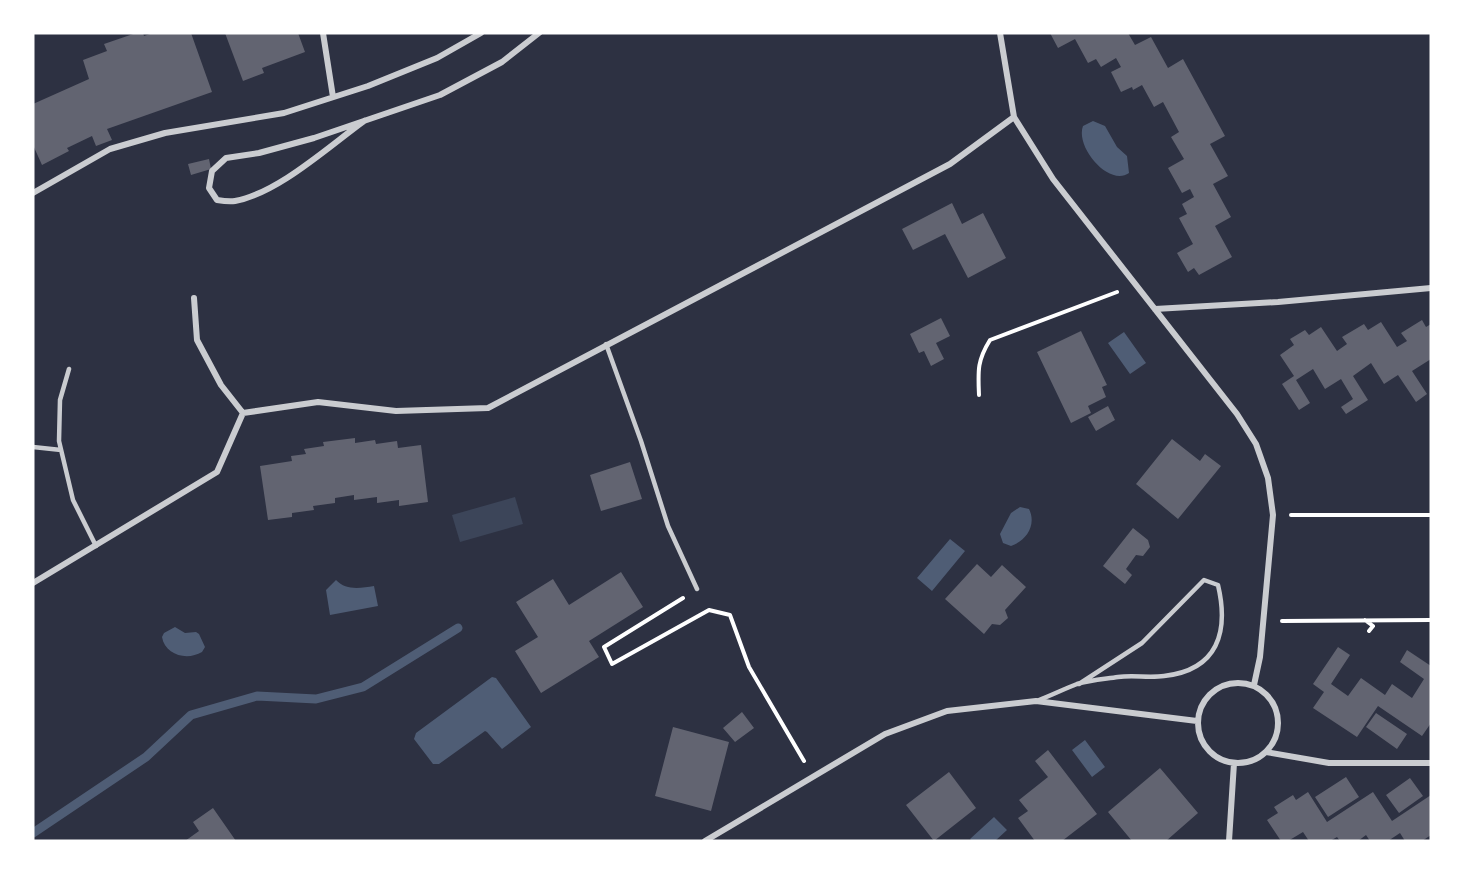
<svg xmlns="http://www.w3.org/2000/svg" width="1464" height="874" viewBox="0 0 1464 874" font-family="Rubik,sans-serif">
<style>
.green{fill:#3c4559}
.water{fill:#4f5d75}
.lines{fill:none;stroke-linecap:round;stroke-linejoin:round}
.stream{stroke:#4f5d75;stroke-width:9}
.building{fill:#626471}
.path{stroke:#fff;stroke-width:4}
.service{stroke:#caccd0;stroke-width:4.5}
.minor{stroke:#caccd0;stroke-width:6}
</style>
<rect width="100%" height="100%" fill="#2d3142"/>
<path class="green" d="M 515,497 L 523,524 L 460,542 L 452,515 Z"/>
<path class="water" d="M 1093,121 L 1105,126 L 1117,147 L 1127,156 L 1129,173 C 1109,187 1075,147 1083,126 Z
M 1124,332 L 1146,363 L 1130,374 L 1108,343 Z
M 1020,507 L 1029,509 C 1037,525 1026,541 1011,546 L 1003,543 L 1000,534 L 1011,513 Z
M 950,539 L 965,551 L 932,591 L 917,578 Z
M 336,580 C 346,591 361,588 374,586 L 378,606 L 330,615 L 326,590 Z
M 175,627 L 185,633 L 196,632 L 199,634 L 205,647 L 202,652 C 187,661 165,655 162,637 L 164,633 Z
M 492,677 L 496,678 L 531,727 L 502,749 L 487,732 L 485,731 L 439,764 L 433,764 L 414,739 L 416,733 Z
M 1085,740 L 1105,767 L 1092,777 L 1072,750 Z
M 994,817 L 1007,830 L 995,841 L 972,841 L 970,839 Z"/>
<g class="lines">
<path class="stream" d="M 33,833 L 146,757 L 191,715 L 257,696 L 316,699 L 363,687 L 458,628"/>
</g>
<path class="building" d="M 136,33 L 143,33 L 144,36 L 153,33 L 191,33 L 212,92 L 107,129 L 112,140 L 96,146 L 92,136 L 67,148 L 69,151 L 42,165 L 33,145 L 33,104 L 89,79 L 83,60 L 107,51 L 104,44 Z
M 225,33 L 298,33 L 305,52 L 262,68 L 264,73 L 243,81 Z
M 1050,33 L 1128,33 L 1135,45 L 1151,37 L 1168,68 L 1183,59 L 1225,136 L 1210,144 L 1228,176 L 1213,184 L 1231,217 L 1215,226 L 1232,257 L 1199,275 L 1194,268 L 1188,272 L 1177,253 L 1193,244 L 1179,218 L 1187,214 L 1182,204 L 1194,197 L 1190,189 L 1182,193 L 1168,168 L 1184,159 L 1171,137 L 1179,132 L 1163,102 L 1154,107 L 1142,85 L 1133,90 L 1132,87 L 1121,92 L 1111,72 L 1121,67 L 1116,58 L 1101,67 L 1096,59 L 1088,63 L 1075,39 L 1058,48 Z
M 209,159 L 211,169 L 191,175 L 188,164 Z
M 952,203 L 962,224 L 983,213 L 1006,258 L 968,278 L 945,234 L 913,250 L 902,229 Z
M 941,318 L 950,336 L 936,343 L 944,359 L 931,366 L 924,351 L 919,353 L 910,334 Z
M 1422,320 L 1426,327 L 1431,324 L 1431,359 L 1412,371 L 1427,394 L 1416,402 L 1398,375 L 1384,384 L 1371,363 L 1353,376 L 1368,400 L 1346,414 L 1341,407 L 1353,399 L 1341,379 L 1325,389 L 1313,369 L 1296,380 L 1310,403 L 1299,410 L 1282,384 L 1294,376 L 1280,355 L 1294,345 L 1290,339 L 1305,330 L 1309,335 L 1321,327 L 1337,351 L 1347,344 L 1342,337 L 1364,324 L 1368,330 L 1381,322 L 1397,347 L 1407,341 L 1401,333 Z
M 1081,331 L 1107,385 L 1102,387 L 1106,397 L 1088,406 L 1091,413 L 1071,423 L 1037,352 Z
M 1108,406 L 1115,420 L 1096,431 L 1088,417 Z
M 355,438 L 355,443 L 375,440 L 376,444 L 397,441 L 398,448 L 421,445 L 428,502 L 399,506 L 399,500 L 377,503 L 377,497 L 354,500 L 354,495 L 335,498 L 335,503 L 313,506 L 314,510 L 292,513 L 292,517 L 268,520 L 260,466 L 292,461 L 291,456 L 306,454 L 304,449 L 324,446 L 323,442 Z
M 1172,439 L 1200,461 L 1205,454 L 1221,466 L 1178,519 L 1136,484 Z
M 630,462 L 642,499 L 601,511 L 590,475 Z
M 1133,528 L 1148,540 L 1150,547 L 1143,556 L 1136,555 L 1126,569 L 1132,575 L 1125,584 L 1103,566 Z
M 977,564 L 991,577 L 1002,565 L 1026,587 L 1005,610 L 1008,618 L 1000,625 L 992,624 L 984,634 L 945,599 Z
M 621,572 L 643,607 L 589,641 L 599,657 L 541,693 L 515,651 L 538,637 L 516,602 L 553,579 L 569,605 Z
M 1338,647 L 1350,655 L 1331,684 L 1348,696 L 1361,678 L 1385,695 L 1392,684 L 1412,698 L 1424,679 L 1400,662 L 1407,650 L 1431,666 L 1431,723 L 1422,736 L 1378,706 L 1357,737 L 1313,708 L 1324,692 L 1313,684 Z
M 742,712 L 754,728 L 735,742 L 723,728 Z
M 1376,713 L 1407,734 L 1397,749 L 1366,727 Z
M 673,727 L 729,742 L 711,811 L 655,796 Z
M 1048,750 L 1097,814 L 1062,841 L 1035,841 L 1018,818 L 1028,811 L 1019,800 L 1048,777 L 1035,761 Z
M 1160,768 L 1198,813 L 1166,841 L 1132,841 L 1108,812 Z
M 949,772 L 976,808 L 934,841 L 906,805 Z
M 1346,777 L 1359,797 L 1328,817 L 1315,797 Z
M 1410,778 L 1423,796 L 1399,813 L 1386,795 Z
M 1308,792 L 1327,822 L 1373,792 L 1392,821 L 1431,795 L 1431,835 L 1422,841 L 1405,841 L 1400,833 L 1388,841 L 1370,841 L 1366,835 L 1358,841 L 1340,841 L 1337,837 L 1330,841 L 1309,841 L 1303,832 L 1288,841 L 1281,841 L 1267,820 L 1278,813 L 1274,807 L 1293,795 L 1296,800 Z
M 213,808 L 236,841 L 185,841 L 199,831 L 193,822 Z"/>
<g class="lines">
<path class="path" d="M 979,395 C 978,371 977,361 990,340 L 1117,292
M 1291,515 L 1431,515
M 683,598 L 604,647 L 612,664 L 709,610 L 730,615 L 749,667 L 804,761
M 1365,620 L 1373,626 L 1369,631
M 1282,621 L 1431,620"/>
<path class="service" d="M 606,344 L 641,441 L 668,526 L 697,589
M 69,369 L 60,400 L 59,441 L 73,500 L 96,546
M 33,447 L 61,450
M 1039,700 C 1052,695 1064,689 1077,684 C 1090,680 1105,679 1118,677 C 1133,675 1149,678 1164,676 C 1218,670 1229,632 1218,585 L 1204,580 L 1142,643 L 1079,684"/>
<path class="minor" d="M 323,33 L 333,97
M 1000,33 L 1014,117 L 1053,179 L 1237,414 L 1256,444 L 1268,478 L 1273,515 L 1260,657 L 1254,685
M 364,121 C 328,147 278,193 235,201 C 229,202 223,201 217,200 L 209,188 L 212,171 L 226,158 L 259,153 L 314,138 L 440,95 L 502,62 L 539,33
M 33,193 L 110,149 L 165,133 L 284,113 L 368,86 L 437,58 L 481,33
M 194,298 L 197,340 L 221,385 L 243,413
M 1155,309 L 1278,302 L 1431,288
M 33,583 L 217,472 L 243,413 L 318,402 L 396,411 L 488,408 L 950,164 L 1014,117
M1198 723a40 40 0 1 1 80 0a40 40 0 1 1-80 0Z
M 1266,752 L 1329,763 L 1431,763
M 705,841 L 885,734 L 947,711 L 1036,701 L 1197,721
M 1229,841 L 1234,763"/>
</g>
<rect width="1464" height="874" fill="none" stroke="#ffffff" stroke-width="69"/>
</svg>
